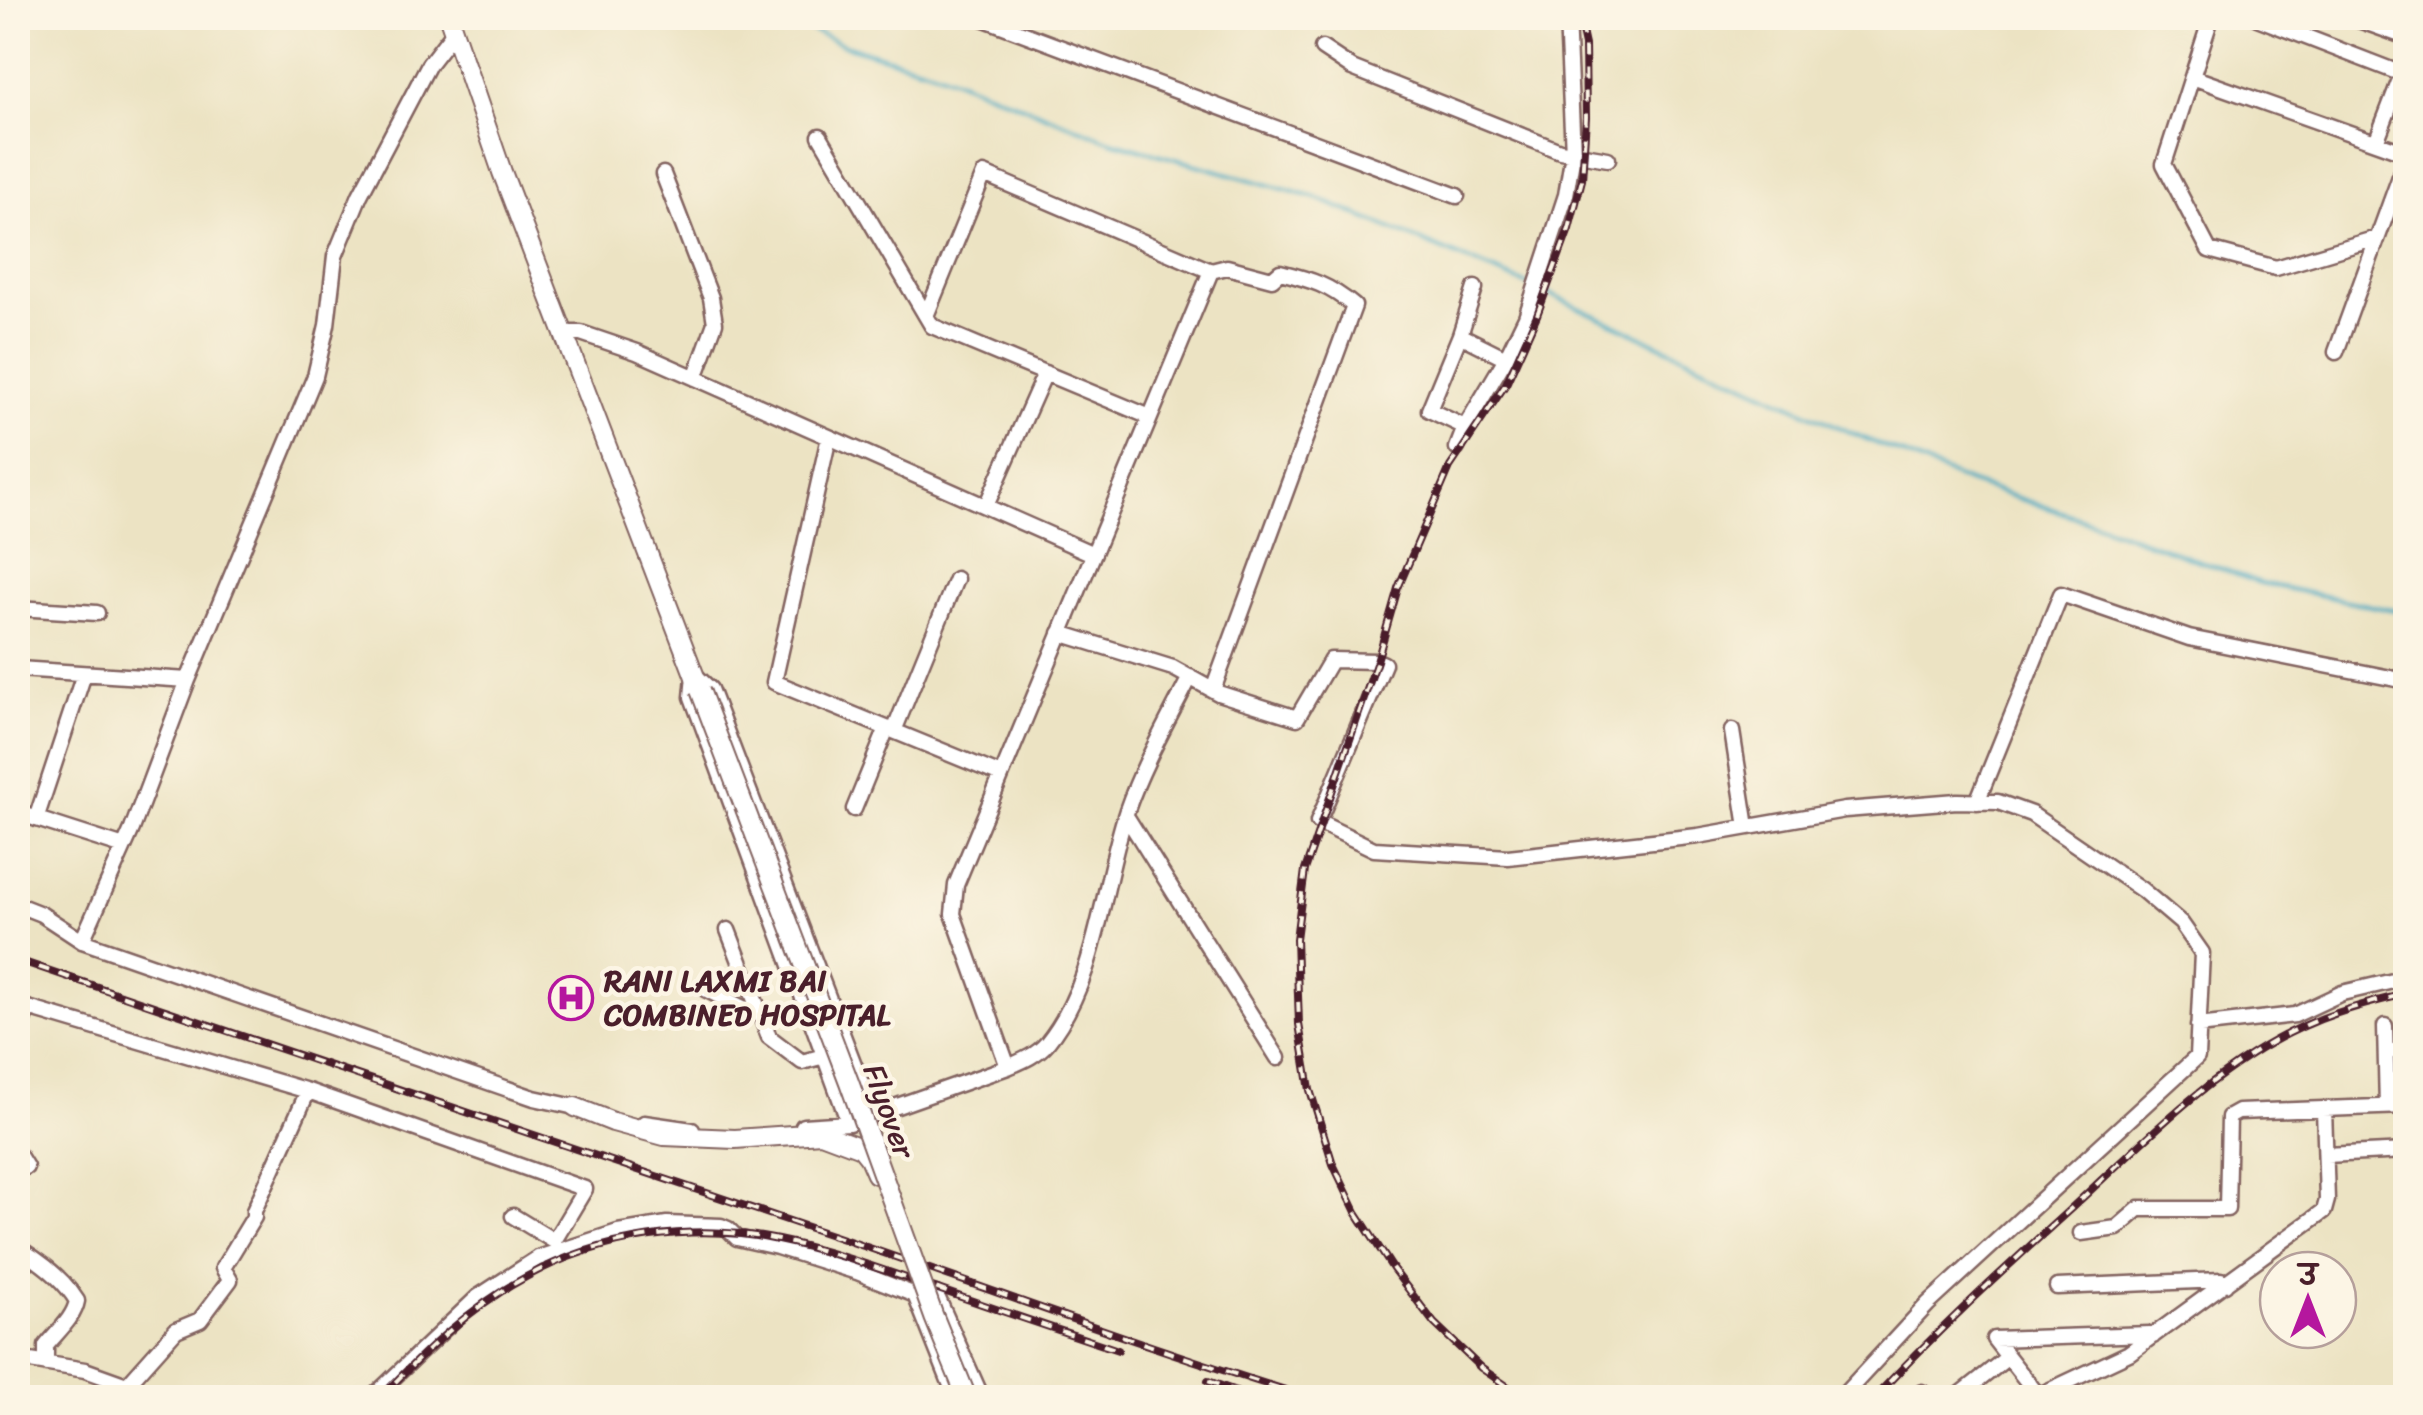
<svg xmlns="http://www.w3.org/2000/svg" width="2423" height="1415" viewBox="0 0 2423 1415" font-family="Sriracha,'Playpen Sans Deva',sans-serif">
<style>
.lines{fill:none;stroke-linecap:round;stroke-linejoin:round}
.stream{stroke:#42a9c2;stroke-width:4}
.minor-casing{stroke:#836460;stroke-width:19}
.major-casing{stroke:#836460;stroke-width:22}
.minor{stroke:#fff;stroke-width:14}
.major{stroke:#fff;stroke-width:18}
.rail-casing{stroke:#4a1f2b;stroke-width:8}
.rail{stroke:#fcf5e5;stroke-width:4;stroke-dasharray:11;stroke-linecap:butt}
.major-bridge-casing{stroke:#836460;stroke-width:22;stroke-linecap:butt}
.major-bridge{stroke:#fff;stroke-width:18}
.labels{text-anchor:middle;stroke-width:9;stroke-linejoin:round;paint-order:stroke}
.poi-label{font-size:30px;font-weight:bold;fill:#4a1f2b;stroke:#fcf5e5;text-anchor:start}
.street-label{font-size:30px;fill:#4a1f2b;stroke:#fcf5e5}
</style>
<rect width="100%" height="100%" fill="#fcf5e5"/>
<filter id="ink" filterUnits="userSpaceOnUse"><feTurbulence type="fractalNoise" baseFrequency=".01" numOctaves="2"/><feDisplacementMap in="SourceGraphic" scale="20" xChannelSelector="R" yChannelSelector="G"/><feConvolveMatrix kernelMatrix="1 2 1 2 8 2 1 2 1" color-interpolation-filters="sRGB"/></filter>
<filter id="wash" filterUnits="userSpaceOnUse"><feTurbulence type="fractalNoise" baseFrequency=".0048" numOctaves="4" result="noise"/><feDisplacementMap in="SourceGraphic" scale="40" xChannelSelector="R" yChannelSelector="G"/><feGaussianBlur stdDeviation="2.25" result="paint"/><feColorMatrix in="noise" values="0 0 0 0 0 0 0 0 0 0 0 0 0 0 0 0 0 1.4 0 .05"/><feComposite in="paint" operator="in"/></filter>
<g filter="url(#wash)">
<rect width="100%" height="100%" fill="#ece3c3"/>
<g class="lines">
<path class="stream" d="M 784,18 L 847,46 L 937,72 L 1111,141 L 1316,198 L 1531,286
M 1540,290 L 1852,433 L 1968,482 L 2098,524 L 2260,583 L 2406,613"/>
</g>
</g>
<g filter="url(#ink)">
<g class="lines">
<defs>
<path id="minor" d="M 982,18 L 1457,196
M 2211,18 L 2164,164 L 2209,250 L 2276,268 L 2377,238
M 2257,18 L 2402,74
M 2353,18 L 2406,37
M 1322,48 L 1352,68 L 1560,151 L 1608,159
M 2192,77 L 2406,153
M 820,136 L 932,326 L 1150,417
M 2376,142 L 2406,64
M 663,174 L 711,298 L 715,323 L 695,378
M 926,316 L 984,174 L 1211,271 L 1227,267 L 1272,279 L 1280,272 C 1312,280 1329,285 1354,306 L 1213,690
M 563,333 L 581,333 L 637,352 L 1093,554
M 1460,335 L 1506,358
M 2336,352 L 2406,160
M 1465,427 L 1429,410 L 1460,335 L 1475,288
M 829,437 L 774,682 L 1001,775
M 1457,448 L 1465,427 L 1506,358 L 1526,317 L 1566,195 L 1573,153 L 1567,18
M 986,506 L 1045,373
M 18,608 L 97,613
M 1060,633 L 1173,668 L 1218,693 L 1297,718 L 1331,660 L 1377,661 L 1384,664 L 1318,822 L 1374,849 L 1508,857 L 1698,836 L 1845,810 L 1957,801 L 1998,802 L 2031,814 L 2142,890 L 2181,923 L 2202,953 L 2197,1057 L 1928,1304 L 1841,1398
M 18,669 L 188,680
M 695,675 L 710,689 L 873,1114
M 694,676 L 692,697 L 849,1123
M 894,731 L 956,579
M 1732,731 L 1747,827
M 1977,802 L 2061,594 L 2189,638 L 2406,681
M 854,809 L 887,728
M 18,813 L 124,847
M 1126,816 L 1278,1058
M 36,819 L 84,674
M 18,905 L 41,914 L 82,941 L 534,1098 L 584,1109
M 728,930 L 769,1037 L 802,1062 L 824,1056
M 82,941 L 132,829 L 188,680 L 315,376 L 327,325 L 335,256 L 360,195 L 429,64 L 453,33
M 705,989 L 745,1009 L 759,1011
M 18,1005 L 308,1091
M 2198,1026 L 2295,1015 L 2342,993 L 2406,978
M 2385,1026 L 2387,1107
M 18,1034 L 29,1009
M 2386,1051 L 2406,1051
M 1008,1067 L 953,914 L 956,885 L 1211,271
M 644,1123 L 692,1130
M 803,1126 L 849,1123 L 1008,1067 C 1022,1061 1037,1055 1047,1043 C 1098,980 1102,885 1127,810 C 1143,764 1168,721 1190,677
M 18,1154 L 26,1167
M 2326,1155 L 2406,1151
M 2081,1233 L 2117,1228 L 2139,1209 L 2227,1209 L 2229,1117 L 2238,1112 L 2406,1106
M 18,1248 C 40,1261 63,1278 77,1301 C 74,1318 57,1332 46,1346 L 46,1364
M 2057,1287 L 2221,1280 L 2225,1284
M 1994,1339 L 2150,1334 L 2153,1336
M 1994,1339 L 2037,1394
M 18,1359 L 85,1370 L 163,1398
M 1922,1392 L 1926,1398
M 122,1398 L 127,1385 L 176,1330 L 200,1320 L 230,1280 L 223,1268 L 254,1217 L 254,1211 L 308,1091 L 585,1189 L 554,1241 L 513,1216
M 372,1398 L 478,1297 L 538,1258 L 618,1232 L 667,1224 L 721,1226 L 728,1229 L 737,1238 L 777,1247 L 857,1272 L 915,1295
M 956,1398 L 915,1295 L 920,1291 L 936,1294 L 982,1398
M 1956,1398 L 2008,1357
M 2033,1398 L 2129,1353 L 2324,1211 L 2327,1200 L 2324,1109"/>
<path id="major" d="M 449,18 L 502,172 L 700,690
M 575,1107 L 613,1122 L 664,1136 L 735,1139 L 821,1133 L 861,1148 L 869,1158 L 876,1174"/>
</defs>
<use href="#minor" class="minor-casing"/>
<use href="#major" class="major-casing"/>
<use href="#minor" class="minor"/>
<use href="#major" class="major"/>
<defs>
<path id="rail" d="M 18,960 C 293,1054 570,1147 846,1240 C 1001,1293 1154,1350 1311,1398
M 1208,1381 L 1255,1398
M 380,1398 C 424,1352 470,1307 526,1277 C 600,1236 695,1222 778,1240 C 832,1251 885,1271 938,1289 C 998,1310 1058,1330 1118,1350
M 1524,1398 L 1481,1368 L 1434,1323 L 1393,1269 L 1356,1212 L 1333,1164 L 1310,1090 L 1299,1024 L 1296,939 L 1305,870 L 1377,661 L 1398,588 L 1450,467 L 1506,384 L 1537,315 L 1569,229 L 1582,180 L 1586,117 L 1585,45 L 1579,18
M 1874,1398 C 1935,1333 2000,1273 2066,1213 C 2138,1147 2214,1066 2304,1026 C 2337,1011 2371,1002 2406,994"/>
</defs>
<use href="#rail" class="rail-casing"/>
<use href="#rail" class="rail"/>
<defs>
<path id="major-bridge" d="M 700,690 L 849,1082 L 934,1317 L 967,1398"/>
</defs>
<use href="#major-bridge" class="major-bridge-casing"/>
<use href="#major-bridge" class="major-bridge"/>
</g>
</g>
<defs>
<symbol id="hospital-ring" viewBox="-11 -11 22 22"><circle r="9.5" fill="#fcf5e5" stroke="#b5179e" stroke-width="1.5"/><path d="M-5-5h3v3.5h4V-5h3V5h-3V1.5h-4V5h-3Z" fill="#b5179e"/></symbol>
</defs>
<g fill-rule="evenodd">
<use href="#hospital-ring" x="546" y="973" width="50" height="50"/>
</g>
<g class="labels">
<g class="poi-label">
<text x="604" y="991">RANI LAXMI BAI<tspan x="604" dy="34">COMBINED HOSPITAL</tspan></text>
</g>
<g class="street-label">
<text transform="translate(889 1111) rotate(70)" y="10">Flyover</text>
</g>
</g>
<rect width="2423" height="1415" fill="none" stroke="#fcf5e5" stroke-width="60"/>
<g transform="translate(2308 1300)"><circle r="48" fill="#fcf5e5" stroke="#b59f9b" stroke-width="2.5"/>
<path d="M0-8L18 38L0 25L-18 38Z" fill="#b5179e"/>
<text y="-15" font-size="28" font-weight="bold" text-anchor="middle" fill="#4a1f2b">उ</text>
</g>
</svg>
